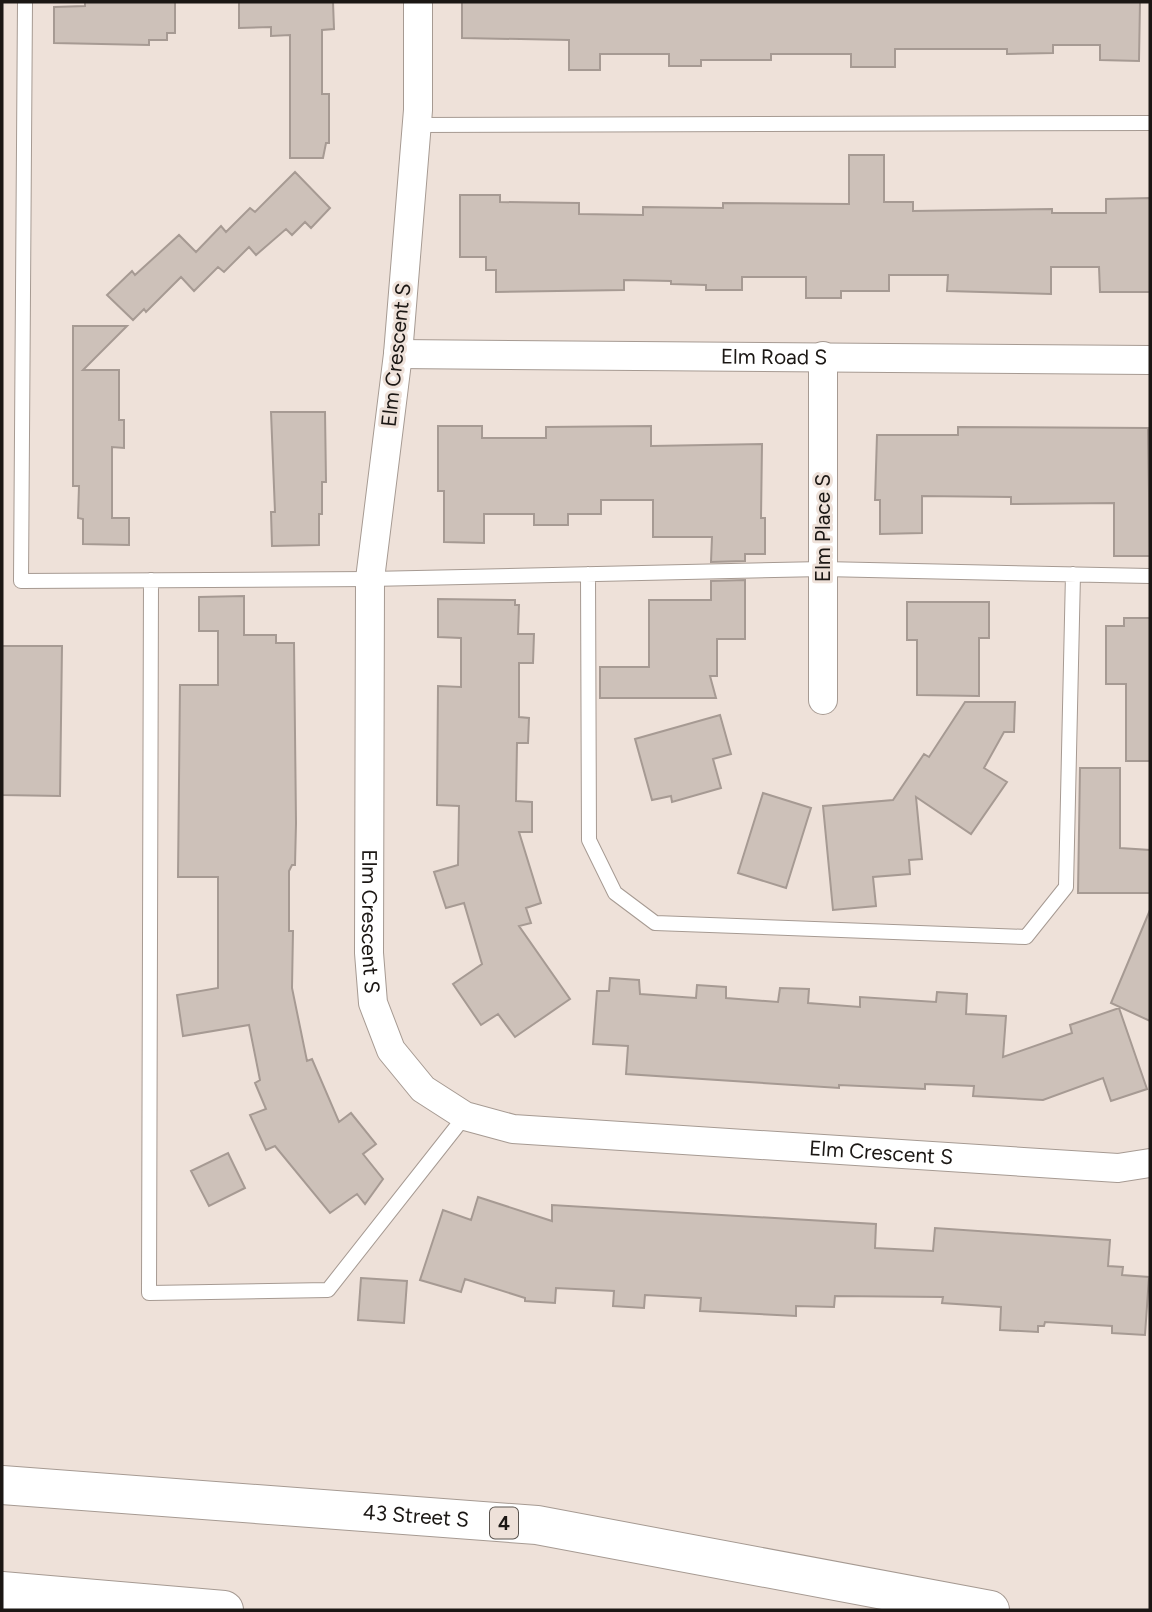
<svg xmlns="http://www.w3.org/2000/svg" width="1152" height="1612" viewBox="0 0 1152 1612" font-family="Figtree,sans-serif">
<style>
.building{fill:#cdc1b9;stroke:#a69a93;stroke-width:2}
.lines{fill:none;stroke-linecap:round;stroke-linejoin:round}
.lane-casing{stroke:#a69a92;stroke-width:16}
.street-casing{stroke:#a69a92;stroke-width:30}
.highway-casing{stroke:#a69a92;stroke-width:40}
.lane{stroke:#fff;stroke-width:14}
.street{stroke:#fff;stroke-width:28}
.highway{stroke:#fff;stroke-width:38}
.labels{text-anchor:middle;stroke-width:6;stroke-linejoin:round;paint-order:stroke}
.shield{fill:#eee1d9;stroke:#5a544f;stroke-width:2}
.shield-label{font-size:19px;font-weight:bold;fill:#1b1714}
.street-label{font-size:21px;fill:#1b1714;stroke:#eee1d9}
</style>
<rect width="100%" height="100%" fill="#eee1d9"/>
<path class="building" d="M 85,2 L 175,2 L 175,33 L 167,33 L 167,40 L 149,40 L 149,45 L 54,43 L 54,7 L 85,6 Z
M 239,2 L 333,2 L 334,29 L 322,30 L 322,94 L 329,94 L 329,143 L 326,143 L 323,158 L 290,158 L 290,35 L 271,36 L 271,27 L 239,28 Z
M 462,2 L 1140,2 L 1139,61 L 1100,60 L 1100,45 L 1053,45 L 1053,53 L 1007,54 L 1007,49 L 895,49 L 895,67 L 851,67 L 851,54 L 771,54 L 771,60 L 701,60 L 701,66 L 669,66 L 669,54 L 600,54 L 600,70 L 569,70 L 569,40 L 462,38 Z
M 849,155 L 884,155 L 884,202 L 913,202 L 913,211 L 1052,209 L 1052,213 L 1106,213 L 1106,199 L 1150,198 L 1150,292 L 1100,292 L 1099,267 L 1051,267 L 1051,294 L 947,291 L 948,275 L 889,275 L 889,291 L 841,291 L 841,298 L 806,298 L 806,277 L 742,277 L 742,290 L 706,290 L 706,285 L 671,284 L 671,281 L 624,280 L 624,290 L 496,292 L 496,270 L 486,270 L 486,257 L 460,257 L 460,195 L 500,195 L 500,202 L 579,203 L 579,214 L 643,215 L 643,207 L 723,208 L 723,203 L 849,204 Z
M 295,172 L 330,208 L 311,228 L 305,222 L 292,235 L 286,229 L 256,255 L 249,247 L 224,272 L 218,267 L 194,291 L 181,277 L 146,312 L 144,309 L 133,320 L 107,295 L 132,271 L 135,275 L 179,235 L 196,252 L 221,226 L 226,232 L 250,208 L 255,212 Z
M 73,326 L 127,326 L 83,370 L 119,370 L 119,420 L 124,420 L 124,448 L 112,447 L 112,518 L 129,518 L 129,545 L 83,544 L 83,519 L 78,518 L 79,486 L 73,486 Z
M 271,412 L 325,412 L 326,482 L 322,482 L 322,514 L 319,514 L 319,545 L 272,546 L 271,512 L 275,512 Z
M 438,426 L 482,426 L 482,438 L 546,438 L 546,427 L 651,426 L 651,446 L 762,444 L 761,518 L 765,518 L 765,554 L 745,554 L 745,561 L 711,562 L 712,537 L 653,537 L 653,500 L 601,500 L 601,514 L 568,514 L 568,525 L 534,525 L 534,514 L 484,514 L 484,543 L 444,542 L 444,491 L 438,491 Z
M 958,427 L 1148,428 L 1150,556 L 1114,556 L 1114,503 L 1011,504 L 1011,497 L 922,496 L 922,533 L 880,534 L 880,500 L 875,500 L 877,435 L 958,435 Z
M 745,580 L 745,639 L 717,639 L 717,676 L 710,676 L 716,698 L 600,698 L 600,667 L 649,667 L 649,600 L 711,600 L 711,581 Z
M 244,596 L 244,635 L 276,635 L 276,643 L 294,643 L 296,823 L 295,865 L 292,865 L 289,871 L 289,931 L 293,931 L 292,988 L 307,1061 L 312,1059 L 339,1122 L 351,1113 L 376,1144 L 363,1154 L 383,1179 L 365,1204 L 357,1194 L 330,1213 L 275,1146 L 266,1150 L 250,1115 L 266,1109 L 255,1083 L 260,1080 L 249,1025 L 183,1036 L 177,995 L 218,988 L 218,877 L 178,877 L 180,685 L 218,685 L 218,631 L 199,631 L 199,597 Z
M 438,599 L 515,600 L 515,605 L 519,605 L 518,634 L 534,634 L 533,663 L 519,663 L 519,717 L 529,718 L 528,743 L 517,743 L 516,801 L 532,802 L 532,832 L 519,832 L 541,903 L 526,908 L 531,923 L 519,926 L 570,999 L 515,1037 L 498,1014 L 481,1025 L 453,984 L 482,964 L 464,903 L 446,908 L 434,872 L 458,865 L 459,806 L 437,805 L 438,686 L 461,687 L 461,638 L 438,637 Z
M 907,602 L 989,602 L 989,638 L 979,638 L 979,696 L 917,695 L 917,640 L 907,640 Z
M 1124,618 L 1150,618 L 1150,761 L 1126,761 L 1126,684 L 1106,684 L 1106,626 L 1124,626 Z
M 2,646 L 62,646 L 60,796 L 2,795 Z
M 965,702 L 1015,702 L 1014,732 L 1004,732 L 984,768 L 1007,782 L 971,834 L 916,797 L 922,859 L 909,860 L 910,874 L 873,877 L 876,906 L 833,910 L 823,806 L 893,800 L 924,754 L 929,757 Z
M 720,715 L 731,754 L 713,759 L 721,788 L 672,802 L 671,796 L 652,800 L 635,739 Z
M 1080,768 L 1120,768 L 1120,848 L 1150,850 L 1150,893 L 1078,893 Z
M 763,793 L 811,808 L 786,888 L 738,873 Z
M 1150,910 L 1150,1021 L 1111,1003 Z
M 610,978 L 639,980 L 640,994 L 696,998 L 697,985 L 726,987 L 726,998 L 778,1002 L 780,988 L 809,989 L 808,1003 L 860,1007 L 860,997 L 936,1002 L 937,992 L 967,994 L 966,1014 L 1006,1016 L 1003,1057 L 1072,1033 L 1070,1025 L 1119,1008 L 1147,1089 L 1111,1101 L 1103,1078 L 1043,1100 L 973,1096 L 974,1086 L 925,1084 L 925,1089 L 839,1085 L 839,1088 L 626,1074 L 628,1046 L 593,1044 L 597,991 L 609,991 Z
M 228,1153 L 245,1188 L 209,1206 L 191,1171 Z
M 478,1197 L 552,1221 L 552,1205 L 876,1224 L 875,1248 L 933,1251 L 935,1228 L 1110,1240 L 1108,1266 L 1123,1267 L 1122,1275 L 1149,1277 L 1145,1335 L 1112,1333 L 1112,1326 L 1045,1322 L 1044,1326 L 1038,1326 L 1038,1332 L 1000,1330 L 1001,1307 L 942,1303 L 943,1297 L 835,1296 L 834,1307 L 796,1306 L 796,1316 L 700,1311 L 701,1298 L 645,1295 L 644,1308 L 613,1306 L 614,1291 L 556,1288 L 555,1303 L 525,1301 L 525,1298 L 465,1279 L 461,1292 L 420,1280 L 443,1210 L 471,1220 Z
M 361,1278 L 407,1281 L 404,1323 L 358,1320 Z"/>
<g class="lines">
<defs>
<path id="lane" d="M 25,2 L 21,581 L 370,579 L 823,569 L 1150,576
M 416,125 L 1150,123
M 588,574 L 589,840 L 615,893 L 655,923 L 1026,937 L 1066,887 L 1073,574
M 151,580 L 149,1293 L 328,1290 L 465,1116"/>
<g id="street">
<path id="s1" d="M 418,2 L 418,110 L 398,354 L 370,579 L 369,953 L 373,1003 L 391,1050 L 423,1089 L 465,1116 L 513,1129 L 1118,1168 L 1150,1163"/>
<path id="s2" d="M 398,354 L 1150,360"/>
<path d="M 823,700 L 823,356"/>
</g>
<g id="highway">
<path id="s3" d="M 2,1485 L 537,1525 L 990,1610"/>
<path d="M 2,1591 L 224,1610"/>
</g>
</defs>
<use href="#lane" class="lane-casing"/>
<use href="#street" class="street-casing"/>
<use href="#highway" class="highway-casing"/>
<use href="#lane" class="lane"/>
<use href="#street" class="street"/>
<use href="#highway" class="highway"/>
</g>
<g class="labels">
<rect class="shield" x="490" y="1507.5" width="28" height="31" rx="5"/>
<g class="shield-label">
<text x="504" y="1530">4</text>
</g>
<g class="street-label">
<text transform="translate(396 355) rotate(-84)" y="7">Elm Crescent S</text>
<text dy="7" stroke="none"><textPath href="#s2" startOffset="376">Elm Road S</textPath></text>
<text transform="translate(823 528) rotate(-90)" y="7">Elm Place S</text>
<text dy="7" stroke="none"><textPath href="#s1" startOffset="922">Elm Crescent S</textPath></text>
<text dy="7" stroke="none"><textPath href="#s1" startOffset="1573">Elm Crescent S</textPath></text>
<text dy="7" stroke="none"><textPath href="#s3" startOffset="415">43 Street S</textPath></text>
</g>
</g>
<rect width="1152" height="1612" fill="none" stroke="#1b1714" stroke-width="7"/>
</svg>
